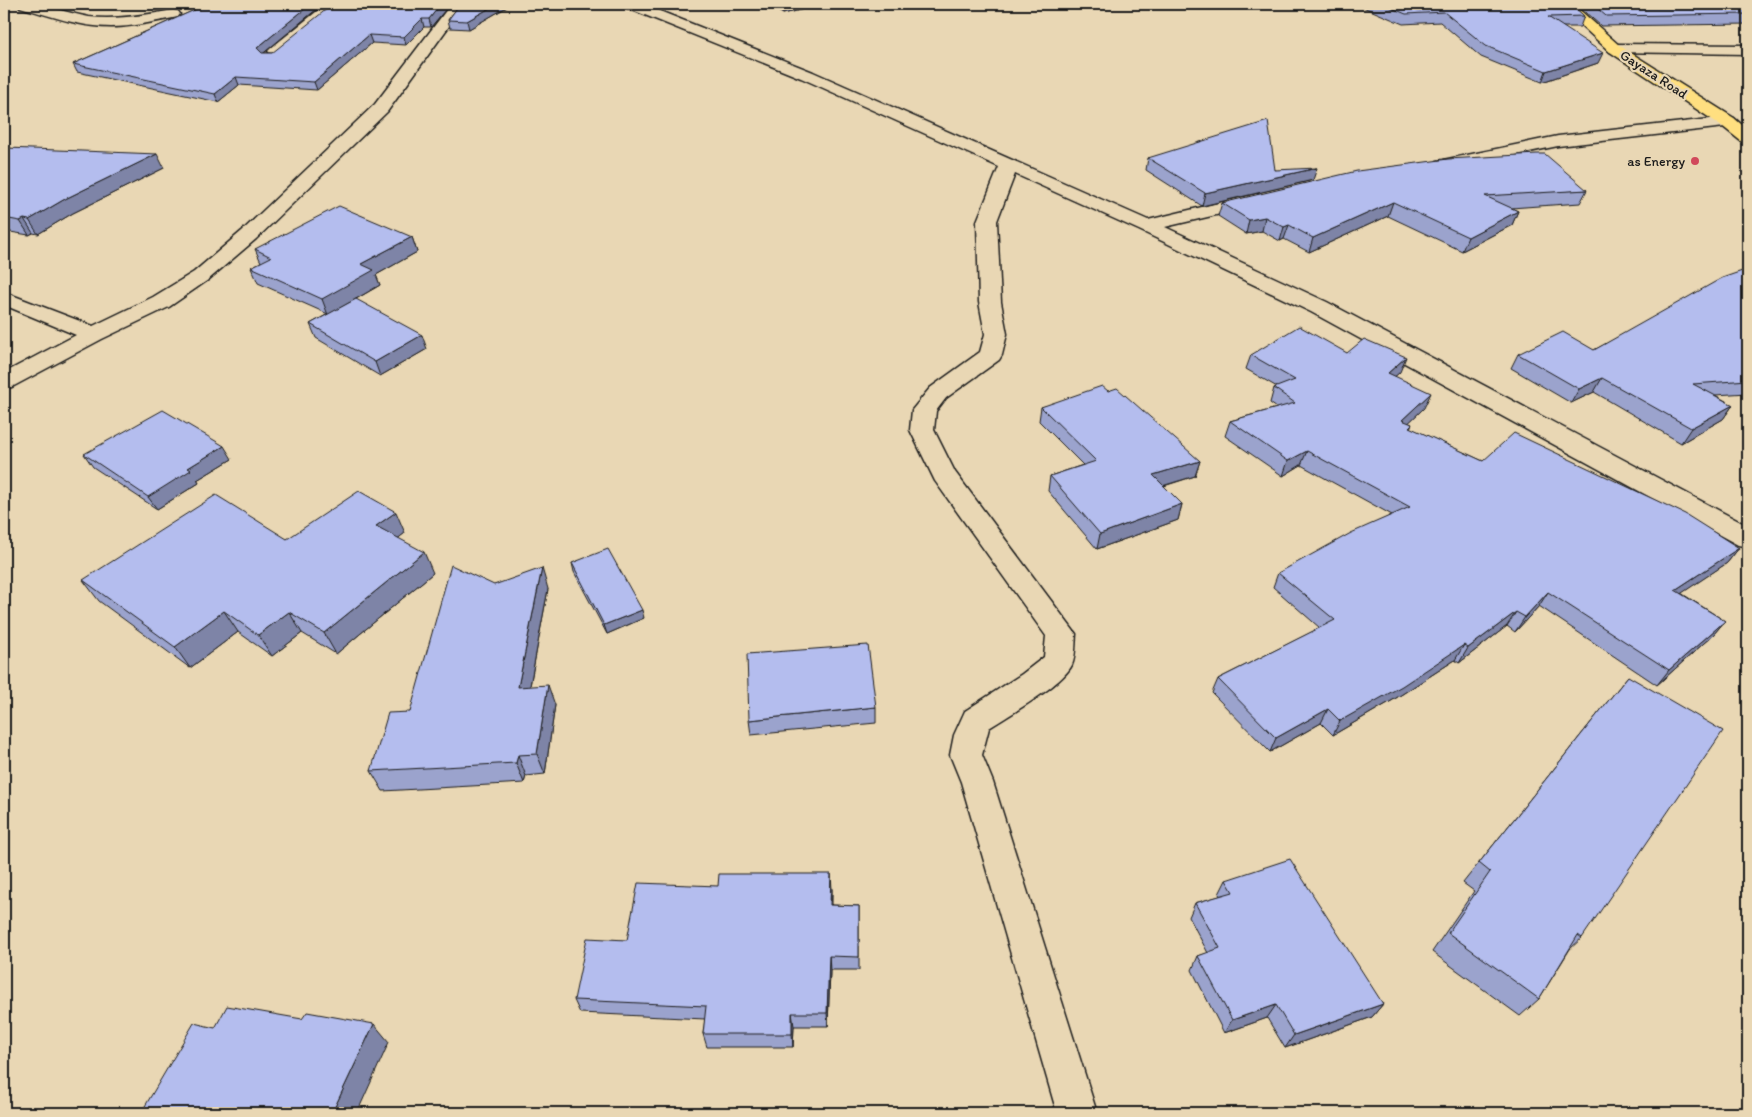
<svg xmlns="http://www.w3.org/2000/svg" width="1752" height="1117" viewBox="0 0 1752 1117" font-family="Itim,sans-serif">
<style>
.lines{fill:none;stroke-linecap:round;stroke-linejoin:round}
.minor-casing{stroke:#1c1c1c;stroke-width:3}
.primary-casing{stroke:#1c1c1c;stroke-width:3}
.minor{fill:#e9d7b4;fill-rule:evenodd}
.primary{fill:#ffdf80;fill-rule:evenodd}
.wall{fill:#9ba3cd;stroke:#1c1c1c}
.shaded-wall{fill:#7e84a7;stroke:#1c1c1c}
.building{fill:#b4bdee;stroke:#1c1c1c}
.poi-dot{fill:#d1495b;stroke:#e9d7b4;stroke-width:2}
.labels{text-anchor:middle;stroke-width:4.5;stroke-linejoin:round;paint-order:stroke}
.far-street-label{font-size:14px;fill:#1c1c1c;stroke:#e9d7b4}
.far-poi-label{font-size:14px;fill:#1c1c1c;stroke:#e9d7b4;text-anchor:end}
</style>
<rect width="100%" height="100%" fill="#e9d7b4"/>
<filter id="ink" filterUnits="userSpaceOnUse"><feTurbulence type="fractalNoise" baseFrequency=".02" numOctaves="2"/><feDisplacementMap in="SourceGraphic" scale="10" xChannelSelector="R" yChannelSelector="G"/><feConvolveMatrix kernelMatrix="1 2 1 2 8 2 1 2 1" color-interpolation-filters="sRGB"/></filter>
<g filter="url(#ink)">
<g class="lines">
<defs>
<path id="minor" d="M 18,4 C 43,2 65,13 89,17 C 118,20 145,15 173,10 L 178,11 L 180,14 L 178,17 L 173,18 C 153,22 132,27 111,27 C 80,27 50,16 20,7 Z
M 326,4 L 342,4 L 281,54 L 271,54 L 268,51 L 271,48 Z
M 451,4 L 465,4 L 387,112 L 256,239 L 208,280 L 169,307 L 102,339 L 12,387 L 4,389 L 4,373 L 76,335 L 4,305 L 4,292 L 93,326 L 153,297 L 194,272 L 242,231 L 375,104 Z
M 623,4 L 642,4 L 813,72 L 1148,220 L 1256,194 L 1263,196 L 1265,200 L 1263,204 L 1165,227 L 1327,302 L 1748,526 L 1748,547 L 1738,545 L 1311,312 L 1139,230 L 1015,174 L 997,221 L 1001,302 L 1007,334 L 1002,355 L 999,360 L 946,398 L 936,411 L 934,430 L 955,472 L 1076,634 C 1075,643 1076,656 1072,665 C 1062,685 1009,715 989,728 L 982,755 L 993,782 L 1097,1113 L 1057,1113 L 961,782 L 950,755 L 954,735 L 965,711 L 1022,674 L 1044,657 L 1046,636 L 935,481 L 910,430 L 912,410 L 930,388 L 980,352 L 985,334 L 979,302 L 977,221 L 999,167 L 801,78 L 625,7 Z
M 1615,44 L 1748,45 L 1748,54 L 1610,52 L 1607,49 L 1610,46 Z
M 1728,117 L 1734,118 L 1736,122 L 1734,126 L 1558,146 L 1443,170 L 1437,169 L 1434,165 L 1437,161 L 1443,160 L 1558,136 Z"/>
<path id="primary" d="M 1558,4 L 1573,4 L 1620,46 L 1734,118 L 1748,130 L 1748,143 L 1742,142 L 1722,126 L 1610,52 Z"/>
</defs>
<use href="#minor" class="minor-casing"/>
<use href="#primary" class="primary-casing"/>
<use href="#minor" class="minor"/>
<use href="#primary" class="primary"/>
</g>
<path class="wall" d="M 208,4 L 323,4 L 264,53 L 272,53 L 450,4 L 431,27 L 424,27 L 406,45 L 372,43 L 317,90 L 239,85 L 218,102 L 77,72 L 73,64 Z
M 460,4 L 512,4 L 469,29 L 450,28 L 448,20 Z
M 766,4 L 825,4 L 783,14 Z
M 1364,4 L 1571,4 L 1584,16 L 1580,27 L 1563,27 L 1598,63 L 1542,82 L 1481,57 L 1440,22 L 1403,24 L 1363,7 Z
M 1576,4 L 1747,4 L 1748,5 L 1748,24 L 1601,26 Z
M 4,147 L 7,148 L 164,168 L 73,213 L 38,234 L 33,233 L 29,235 L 4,231 Z
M 1148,158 L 1275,170 L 1313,180 L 1202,206 L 1146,170 Z
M 1587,190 L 1580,203 L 1511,208 L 1518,211 L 1512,225 L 1462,251 L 1388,216 L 1309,252 L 1284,239 L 1280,241 L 1262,231 L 1246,234 L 1218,216 L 1222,203 Z
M 412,237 L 417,252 L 376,275 L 380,285 L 351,302 L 427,349 L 380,376 L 316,338 L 310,324 L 328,314 L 258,283 L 251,267 L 261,262 L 255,249 Z
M 1748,269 L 1748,393 L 1715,395 L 1733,405 L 1723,419 L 1681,443 L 1594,392 L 1571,403 L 1511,368 L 1518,354 L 1594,350 Z
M 1347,353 L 1400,372 L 1395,376 L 1424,408 L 1408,423 L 1412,424 L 1410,428 L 1483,461 L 1739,548 L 1727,563 L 1681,593 L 1725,621 L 1713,635 L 1657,685 L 1539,606 L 1515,632 L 1507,626 L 1459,663 L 1455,660 L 1393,700 L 1333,735 L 1321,723 L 1270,752 L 1212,693 L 1218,679 L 1320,628 L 1273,587 L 1278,573 L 1392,515 L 1301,465 L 1283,476 L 1225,436 L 1230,421 L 1277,408 L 1270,403 L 1274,388 L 1277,387 L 1246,369 L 1251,355 Z
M 1108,391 L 1200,461 L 1195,476 L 1164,486 L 1182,504 L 1178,520 L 1097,549 L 1048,491 L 1050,476 L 1083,465 L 1039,421 L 1041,407 Z
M 84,454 L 232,459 L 197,480 L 199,483 L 157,509 L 93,467 Z
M 405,533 L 398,538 L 433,573 L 336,654 L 302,633 L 272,656 L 238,632 L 190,668 L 99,601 L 83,580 L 287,539 Z
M 572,563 L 644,618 L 607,634 L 574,572 Z
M 494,585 L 548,589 L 530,686 L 555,705 L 545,774 L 526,776 L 524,783 L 383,791 L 371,771 Z
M 1628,676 L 1582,938 L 1570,949 L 1539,999 L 1520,1016 L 1432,952 L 1474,891 L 1463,883 Z
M 876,707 L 876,723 L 751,735 L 749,720 Z
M 1226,880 L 1383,1004 L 1372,1017 L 1285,1048 L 1267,1018 L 1224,1033 L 1192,970 L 1198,956 L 1208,953 L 1189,917 L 1195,903 L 1220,896 L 1219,894 Z
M 832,889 L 832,905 L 859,906 L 859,970 L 830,970 L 828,1026 L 794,1026 L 793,1047 L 707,1047 L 703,1034 L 705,1019 L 580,1013 L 574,1000 L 627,940 Z"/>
<path class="shaded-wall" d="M 311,4 L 323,4 L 260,56 L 257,48 Z
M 441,4 L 450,4 L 431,27 L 429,19 Z
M 497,4 L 512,4 L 469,29 L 467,21 Z
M 783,4 L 825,4 L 783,14 Z
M 422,19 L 424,27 L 406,45 L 404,37 Z
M 369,35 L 372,43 L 317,90 L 314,82 Z
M 1603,53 L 1598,63 L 1542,82 L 1546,71 Z
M 236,77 L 239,85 L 218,102 L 215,94 Z
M 157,154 L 164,168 L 73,213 L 38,234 L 29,220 L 65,199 Z
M 1317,168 L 1313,180 L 1202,206 L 1205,193 Z
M 1393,202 L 1388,216 L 1309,252 L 1313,238 Z
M 1518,211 L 1512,225 L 1462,251 L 1468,237 Z
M 1265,217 L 1262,231 L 1246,234 L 1249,220 Z
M 24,219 L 33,233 L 29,235 L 20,221 Z
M 1289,225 L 1284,239 L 1280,241 L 1284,227 Z
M 412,237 L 417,252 L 376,275 L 380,285 L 328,315 L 322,299 L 361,264 Z
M 422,335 L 427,349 L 380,376 L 375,362 Z
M 1406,357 L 1400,372 L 1382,388 L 1388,373 Z
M 1602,378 L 1594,392 L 1571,403 L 1579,389 Z
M 1431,393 L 1424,408 L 1396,435 L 1402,420 Z
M 1733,405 L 1723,419 L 1681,443 L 1691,428 Z
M 224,446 L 232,459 L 197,480 L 199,483 L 157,509 L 148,497 L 188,468 Z
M 1307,451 L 1301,465 L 1283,476 L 1288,461 Z
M 1200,461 L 1195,476 L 1149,490 L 1153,475 Z
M 1182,504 L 1178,520 L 1097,549 L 1100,534 Z
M 396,512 L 405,533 L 386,548 L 376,526 Z
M 1739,548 L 1727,563 L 1664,605 L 1675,590 Z
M 424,552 L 433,573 L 336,654 L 324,633 Z
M 542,568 L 548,589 L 526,707 L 518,687 Z
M 1548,592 L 1539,606 L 1515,632 L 1525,617 Z
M 642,610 L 644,618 L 607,634 L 604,625 Z
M 224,611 L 238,632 L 190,668 L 175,647 Z
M 289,612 L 302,633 L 272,656 L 258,635 Z
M 1516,612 L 1507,626 L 1459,663 L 1468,648 Z
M 1725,621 L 1713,635 L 1657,685 L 1669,670 Z
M 1464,645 L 1455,660 L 1393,700 L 1333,735 L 1340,721 Z
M 548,685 L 555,705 L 545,774 L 537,754 Z
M 1328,709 L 1321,723 L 1270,752 L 1276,738 Z
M 518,755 L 526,776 L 524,783 L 516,763 Z
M 831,874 L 832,889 L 831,920 L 830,905 Z
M 829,956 L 830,970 L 828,1026 L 827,1013 Z
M 1383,1004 L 1372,1017 L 1285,1048 L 1294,1035 Z
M 1276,1005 L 1267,1018 L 1224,1033 L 1232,1020 Z
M 792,1013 L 794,1026 L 793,1047 L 792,1034 Z
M 374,1024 L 389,1042 L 357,1113 L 332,1113 Z"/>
<path class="building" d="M 208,4 L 311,4 L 257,48 L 262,53 L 272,53 L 333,4 L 441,4 L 429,19 L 422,19 L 404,37 L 369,35 L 314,82 L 236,77 L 215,94 L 73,64 Z
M 460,4 L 497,4 L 467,21 L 448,20 Z
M 1382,4 L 1571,4 L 1584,16 L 1548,17 L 1603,53 L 1546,71 L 1486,46 L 1444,12 L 1406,14 Z
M 1592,4 L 1747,4 L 1748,5 L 1748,14 L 1606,16 Z
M 1268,121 L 1275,170 L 1317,168 L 1205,193 L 1148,158 Z
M 4,147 L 7,148 L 157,154 L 65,199 L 29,220 L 24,219 L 20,221 L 4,218 Z
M 1537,154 L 1545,154 L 1587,190 L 1485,196 L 1518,211 L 1468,237 L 1393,202 L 1313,238 L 1289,225 L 1284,227 L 1265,217 L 1249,220 L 1222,203 L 1357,171 L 1448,159 Z
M 339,206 L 412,237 L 361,264 L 374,270 L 322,299 L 251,267 L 271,257 L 255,249 Z
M 1748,269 L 1748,380 L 1693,384 L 1733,405 L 1691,428 L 1602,378 L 1579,389 L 1518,354 L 1563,332 L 1594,350 L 1722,278 Z
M 356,299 L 422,335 L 375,362 L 310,324 Z
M 1299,326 L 1347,353 L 1364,339 L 1406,357 L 1388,373 L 1431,393 L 1402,420 L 1412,424 L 1409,427 L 1483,461 L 1514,433 L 1685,514 L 1739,548 L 1675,590 L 1725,621 L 1669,670 L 1548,592 L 1525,617 L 1516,612 L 1468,648 L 1464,645 L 1402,686 L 1340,721 L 1328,709 L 1276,738 L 1218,679 L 1335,620 L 1278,573 L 1351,533 L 1410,507 L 1307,451 L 1288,461 L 1230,421 L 1295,403 L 1274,388 L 1295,380 L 1251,355 Z
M 1102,386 L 1108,391 L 1117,388 L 1200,461 L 1153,475 L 1182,504 L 1100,534 L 1050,476 L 1096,461 L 1041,407 Z
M 163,410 L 224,446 L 188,468 L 191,470 L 148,497 L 84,454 Z
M 359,491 L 396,512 L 376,526 L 424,552 L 324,633 L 289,612 L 258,635 L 224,611 L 175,647 L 83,580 L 216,495 L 287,539 Z
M 608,549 L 642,610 L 604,625 L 572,563 Z
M 451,565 L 494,585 L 542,568 L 518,687 L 548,685 L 537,754 L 518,755 L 516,763 L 371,771 L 388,713 L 410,712 Z
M 868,645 L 876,707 L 749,720 L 747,654 Z
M 1628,676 L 1723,731 L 1582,938 L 1578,935 L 1539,999 L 1448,933 L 1490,872 L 1479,863 Z
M 1290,859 L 1383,1004 L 1294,1035 L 1276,1005 L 1232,1020 L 1198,956 L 1220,948 L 1195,903 L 1233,892 L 1226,880 Z
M 719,874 L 831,874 L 830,905 L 859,906 L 859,957 L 829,956 L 827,1013 L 792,1013 L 792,1034 L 703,1034 L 706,1006 L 574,1000 L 587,938 L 627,940 L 638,883 L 718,886 Z
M 227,1006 L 302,1019 L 307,1012 L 374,1024 L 332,1113 L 141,1113 L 194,1023 L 215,1028 Z"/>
</g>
<circle class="poi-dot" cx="1695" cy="161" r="5"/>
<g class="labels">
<g class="far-street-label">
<text transform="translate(1654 74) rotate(33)" y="5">Gayaza Road</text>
</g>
<g class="far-poi-label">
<text x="1685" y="166">as Energy</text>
</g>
</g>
<rect width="1752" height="1117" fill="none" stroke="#e9d7b4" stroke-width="20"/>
<rect x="10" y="10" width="1732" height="1097" fill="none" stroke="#1c1c1c" stroke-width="2" filter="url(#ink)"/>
</svg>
